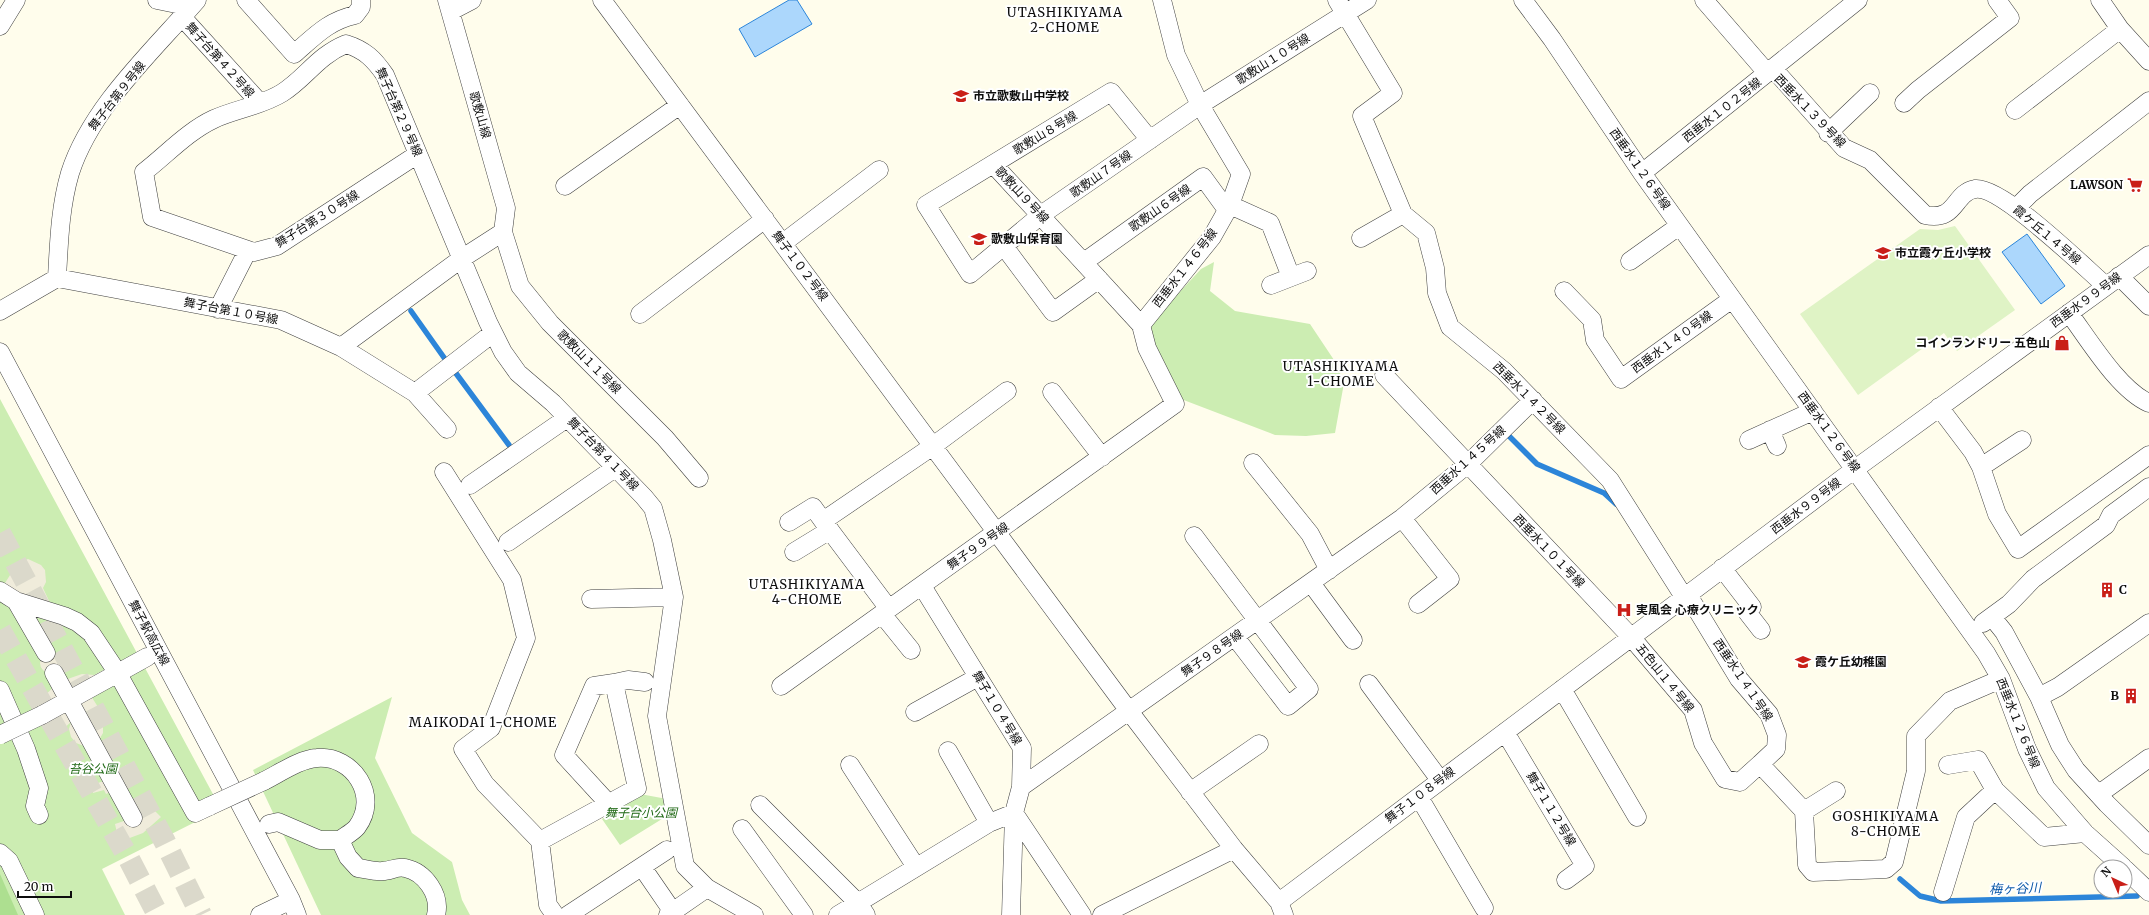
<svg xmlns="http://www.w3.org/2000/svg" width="2149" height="915" viewBox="0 0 2149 915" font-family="Merriweather,'Noto Sans JP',serif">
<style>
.green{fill:#ccedb2}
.forest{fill:#addf90}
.pitch{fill:#dff3c5}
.plaza{fill:#f0ecdb}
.water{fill:#acd7fc;stroke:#2c85d9}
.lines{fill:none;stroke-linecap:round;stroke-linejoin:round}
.stream{stroke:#2c85d9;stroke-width:5.5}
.highway-tunnel{stroke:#dbd9cb;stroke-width:22;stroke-dasharray:22 11;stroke-linecap:butt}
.minor-casing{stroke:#404040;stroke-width:19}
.minor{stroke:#fff;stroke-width:18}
.minor-bridge-casing{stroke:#404040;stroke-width:19;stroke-linecap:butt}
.minor-bridge{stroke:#fff;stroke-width:18}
.labels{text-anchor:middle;stroke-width:4;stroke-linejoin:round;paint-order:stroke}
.street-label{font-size:12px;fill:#0d0d0d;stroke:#fff}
.poi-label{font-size:12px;font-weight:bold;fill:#0d0d0d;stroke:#fff;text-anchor:start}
.park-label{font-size:12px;font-style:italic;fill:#216a17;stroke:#fff}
.neighbourhood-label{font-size:13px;letter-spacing:1px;fill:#0d0d0d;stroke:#fff}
.water-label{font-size:13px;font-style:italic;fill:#0b57a9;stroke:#fff}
</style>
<rect width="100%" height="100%" fill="#fffdec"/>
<path class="green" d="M 1214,262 L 1210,291 L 1235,311 L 1310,324 L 1336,363 L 1344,383 L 1335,433 L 1306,436 L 1275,435 L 1181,399 L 1149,337 L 1149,325 L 1201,269 Z
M 0,399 L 221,809 L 102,869 L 125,915 L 0,915 Z
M 392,697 L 375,758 L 412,833 L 452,862 L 462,900 L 470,915 L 321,915 L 253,770 Z
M 640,794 L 667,799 L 670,814 L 620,845 L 602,819 Z"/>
<path class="forest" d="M 0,874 L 18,915 L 0,915 Z"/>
<path class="pitch" d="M 1955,226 L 2015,310 L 1957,351 L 1944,333 L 1858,395 L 1800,314 L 1920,229 L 1938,230 Z"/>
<path class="plaza" d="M 28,559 L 41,565 L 45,570 L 46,582 L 43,588 L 50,603 L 18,622 L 0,588 L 0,584 L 5,583 L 17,564 Z
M40 663a10 10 0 1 1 20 0a10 10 0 1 1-20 0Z
M 136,653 L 91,696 L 98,707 L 85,712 L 93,713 L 99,717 L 103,725 L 103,733 L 99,740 L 84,746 L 76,743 L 71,737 L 69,729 L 71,722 L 62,730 L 56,717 L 42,709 L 41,699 L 59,682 L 82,674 L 94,675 Z
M 126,765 L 134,770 L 125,779 L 127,781 L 123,786 L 106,794 L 104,790 L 93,793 L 92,785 L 107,780 Z
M 150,806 L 161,817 L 143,833 L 119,842 L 115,824 L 133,818 Z"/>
<path class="water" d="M 789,0 L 797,0 L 812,24 L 755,57 L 739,29 Z
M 2027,234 L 2065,286 L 2041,304 L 2002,252 Z"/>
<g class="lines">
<path class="stream" d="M 411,311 L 445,359
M 455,372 L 509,445
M 1509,436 L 1537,464 L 1604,493 L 1616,504
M 1900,879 L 1920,896 L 1941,901 L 2137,896"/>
<path class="highway-tunnel" d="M 0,533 L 165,842 L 201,915
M 0,630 L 129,859 L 158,915"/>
<defs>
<path id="minor" d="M 157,0 L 191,7
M 246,0 L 294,54 C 315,36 328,21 355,15 L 361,7 L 361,0
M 447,0 L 506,208 L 503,232 L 520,286 L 550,323 L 665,438 L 699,478
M 602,0 L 1129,711 L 1234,849 L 1279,902 L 1284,915
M 1337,0 L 1393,93 L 1362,116 L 1403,214 L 1426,233 L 1435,268 L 1437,293 L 1450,327 L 1504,371 L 1610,480 L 1684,597
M 1523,0 L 1552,39 L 1642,173 L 1986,653 L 2001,679 L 2027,749 L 2046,788 L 2085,833 L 2123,867
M 1704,0 L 1762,67 L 1778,74 L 1844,148 L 1870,160 L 1925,215 C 1957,222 1953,193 1975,189 C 2001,185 2084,267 2106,286
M 2100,0 L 2120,29 L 2149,61
M 451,11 L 472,0
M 182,17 L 259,102
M 0,26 L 16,0
M 1904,103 L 1918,90 L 2010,18 L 1997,0
M 2015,110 L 2120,29
M 1828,133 L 1870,93
M 1150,140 L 1111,92 L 926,205 L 970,274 L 1041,215 L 1200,105 L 1367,0
M 993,164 L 1141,325
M 1642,173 L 1858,0
M 565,186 L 680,105
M 1230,205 L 1270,223 L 1291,277
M 2017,207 L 2030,194 L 2149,101
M 1361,238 L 1403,214
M 783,243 L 879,170
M 1003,245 L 1053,312 L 1099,279
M 248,250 L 152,217 L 144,172 C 166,155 188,131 214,119 C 236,109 261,106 282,93 C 306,78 317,56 346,44 C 365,50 374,59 385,75 L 488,322 L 503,352 L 518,373 L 553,403 L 644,497 L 653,508 L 662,540 L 674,597 L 657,716 L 685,866 L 707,888 L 754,915
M 1630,261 L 1679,226
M 1084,262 L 1203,177 L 1227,210
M 2119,276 L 2149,306
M 57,278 C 59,242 60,207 70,173 C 91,107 153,51 197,0
M 1271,285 L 1307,271
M 1564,291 L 1592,320 L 1595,340 L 1621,379 L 1732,299
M 218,309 L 248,250 L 254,252 L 277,246 L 418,154
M 0,311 L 57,278 L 281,320 L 341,347 L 461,259 L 503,232
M 2069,313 C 2089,340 2119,390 2149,403
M 640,314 L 765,219
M 341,347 L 415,393 L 493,333
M 0,352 L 291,900 L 297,915
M 1384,375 L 1631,637 L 1693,710 L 1703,743 L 1725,779 L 1740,782 L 1760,764 L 1804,811 L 1807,865 L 1813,872 L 1886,869 L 1894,862 L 1916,771 L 1916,736 L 1950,701 L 2001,679
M 1052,392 L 1102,457
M 415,393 L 447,429
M 1939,407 L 1973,452 L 1981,467 L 1997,514 L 2018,549 L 2149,455
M 1770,430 L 1777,446
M 1749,440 L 1813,411
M 1253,463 L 1310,534 L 1329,570
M 1981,467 L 2022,440
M 444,472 L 512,580 L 526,638 L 491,728 L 463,749 L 485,784 L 540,841 L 548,905 L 555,915
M 470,485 L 567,418
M 1402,518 L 1450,579 L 1418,604
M 789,522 L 813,507 L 823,521
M 1194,536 L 1309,689 L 1288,706 L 1235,637
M 508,542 L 615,468
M 794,552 L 830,530
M 1722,568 L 1752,607 L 1747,612 L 1761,630
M 1311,583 L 1353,640
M 922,586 L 1022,748 L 1021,787 L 1014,813 L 1011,915
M 0,591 L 16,601 L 64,616 L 77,622 L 91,633 L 117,672 L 195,813 L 210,806
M 1688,595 L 1739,679 L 1769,714 L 1777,735 L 1776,749 L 1760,764
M 591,599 L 674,597
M 16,601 L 46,653
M 889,609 L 823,521 L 933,446 L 1007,391
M 882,614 L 911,650
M 1992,617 L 2004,632 L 2039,697 L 2060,745 L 2076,770 L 2107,804 L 2149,845
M 1983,623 L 2009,604 L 2033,579 L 2106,525 L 2111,515 L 2149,487
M 54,673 L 133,818
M 1369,684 L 1440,780
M 781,686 L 1175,404 L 1147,348 L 1141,325 L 1212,237 L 1230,205 L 1241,174 L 1200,105 L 1176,55 L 1162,0
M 1562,689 L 1637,817
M 0,690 L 26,749 L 39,788 L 35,806 L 39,815
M 2039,697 L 2058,687 L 2149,623
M 915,712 L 978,677
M 42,715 L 147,657
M 1505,732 L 1585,866 L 1566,880
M 948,751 L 989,823
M 850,765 L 916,867
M 1948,765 L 1978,760 L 1995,790 L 2044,837 L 2085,833
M 264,781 C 280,773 300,759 317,758 C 353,755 380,796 357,827 C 353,832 345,836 340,840 L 320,840 L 278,822 L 269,824
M 1021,787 L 1402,518 L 1469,463 L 1533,400
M 1190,792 L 1259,744
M 2099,794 L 2149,758
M 1419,797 L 1484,908
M 608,803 L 564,755 L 594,686 L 614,683
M 760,805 L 858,903 L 866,915
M 1804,811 L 1836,791
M 742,829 L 804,915
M 340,840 L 348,857 L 358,868 C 366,869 375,872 383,871 C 390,871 398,866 405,868 C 425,872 441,895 436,915
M 540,841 L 637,788 L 614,683 L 628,680 L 645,682
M 0,853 L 9,861 L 35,915
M 642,867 L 675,915
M 2125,869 L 2149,892
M 1943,892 L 1966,817 L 1995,790
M 1279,902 L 1855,469 L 2149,255
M 260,915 L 291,900
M 568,915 L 667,850
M 668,915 L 707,888
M 838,915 L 989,823 L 1014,813 L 1082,915
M 1102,915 L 1234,849"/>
</defs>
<use href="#minor" class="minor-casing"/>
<use href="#minor" class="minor"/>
<defs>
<path id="minor-bridge" d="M 0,735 L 42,715
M 210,806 L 264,781"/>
</defs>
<use href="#minor-bridge" class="minor-bridge-casing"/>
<use href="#minor-bridge" class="minor-bridge"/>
</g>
<defs>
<symbol id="school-bare" viewBox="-9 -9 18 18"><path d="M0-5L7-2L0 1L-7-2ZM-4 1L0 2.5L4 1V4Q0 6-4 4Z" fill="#c91f18" stroke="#fff" stroke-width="2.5" paint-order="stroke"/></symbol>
<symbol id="supermarket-bare" viewBox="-9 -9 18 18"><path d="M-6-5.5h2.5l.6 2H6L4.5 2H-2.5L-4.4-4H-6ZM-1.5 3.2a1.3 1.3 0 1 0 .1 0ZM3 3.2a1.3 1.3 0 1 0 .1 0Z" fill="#c91f18" stroke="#fff" stroke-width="2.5" paint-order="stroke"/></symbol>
<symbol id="shop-bare" viewBox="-9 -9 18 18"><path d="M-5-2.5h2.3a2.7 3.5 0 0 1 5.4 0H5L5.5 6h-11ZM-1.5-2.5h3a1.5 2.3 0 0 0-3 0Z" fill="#c91f18" stroke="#fff" stroke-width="2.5" paint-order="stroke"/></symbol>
<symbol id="building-bare" viewBox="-9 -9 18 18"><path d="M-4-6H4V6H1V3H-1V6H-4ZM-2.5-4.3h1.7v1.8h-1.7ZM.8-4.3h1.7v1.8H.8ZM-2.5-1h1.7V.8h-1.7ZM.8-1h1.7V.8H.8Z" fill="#c91f18" stroke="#fff" stroke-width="2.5" paint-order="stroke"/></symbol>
<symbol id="hospital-bare" viewBox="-9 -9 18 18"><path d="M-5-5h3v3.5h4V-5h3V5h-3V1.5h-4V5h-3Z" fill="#c91f18" stroke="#fff" stroke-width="2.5" paint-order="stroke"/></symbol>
</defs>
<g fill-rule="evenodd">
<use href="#school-bare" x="950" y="85" width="22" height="22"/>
<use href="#supermarket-bare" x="2124" y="174" width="22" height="22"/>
<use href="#school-bare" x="968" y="228" width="22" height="22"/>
<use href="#school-bare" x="1872" y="242" width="22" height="22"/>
<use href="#shop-bare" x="2051" y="332" width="22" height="22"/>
<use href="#building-bare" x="2096" y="579" width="22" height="22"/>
<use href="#hospital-bare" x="1613" y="599" width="22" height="22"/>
<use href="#school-bare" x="1792" y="651" width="22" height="22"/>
<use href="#building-bare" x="2120" y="685" width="22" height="22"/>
</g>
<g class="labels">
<g class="street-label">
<text transform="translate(1273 59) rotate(-32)" y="4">歌敷山１０号線</text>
<text transform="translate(220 60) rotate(48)" y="4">舞子台第４２号線</text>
<text transform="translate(117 96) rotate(-52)" y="4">舞子台第９号線</text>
<text transform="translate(1722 110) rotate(-38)" y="4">西垂水１０２号線</text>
<text transform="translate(1810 111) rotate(46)" y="4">西垂水１３９号線</text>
<text transform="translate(399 112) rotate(66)" y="4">舞子台第２９号線</text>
<text transform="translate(480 115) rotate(74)" y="4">歌敷山線</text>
<text transform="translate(1045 133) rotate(-31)" y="4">歌敷山８号線</text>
<text transform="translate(1640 169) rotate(55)" y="4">西垂水１２６号線</text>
<text transform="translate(1101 174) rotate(-35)" y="4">歌敷山７号線</text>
<text transform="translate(1022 195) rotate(47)" y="4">歌敷山９号線</text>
<text transform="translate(1160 208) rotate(-35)" y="4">歌敷山６号線</text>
<text transform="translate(317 219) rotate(-32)" y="4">舞子台第３０号線</text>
<text transform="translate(2047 235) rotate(40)" y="4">霞ケ丘１４号線</text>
<text transform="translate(800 266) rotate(53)" y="4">舞子１０２号線</text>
<text transform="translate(1185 268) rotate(-52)" y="4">西垂水１４６号線</text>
<text transform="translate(2086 300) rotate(-36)" y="4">西垂水９９号線</text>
<text transform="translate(231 311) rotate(11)" y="4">舞子台第１０号線</text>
<text transform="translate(1672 342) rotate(-36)" y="4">西垂水１４０号線</text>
<text transform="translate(589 362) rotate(45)" y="4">歌敷山１１号線</text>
<text transform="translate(1529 398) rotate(45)" y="4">西垂水１４２号線</text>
<text transform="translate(1829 432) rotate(54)" y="4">西垂水１２６号線</text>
<text transform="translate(603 454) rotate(46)" y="4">舞子台第４１号線</text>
<text transform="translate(1468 460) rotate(-42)" y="4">西垂水１４５号線</text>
<text transform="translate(1806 506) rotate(-37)" y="4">西垂水９９号線</text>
<text transform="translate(978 546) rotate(-35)" y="4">舞子９９号線</text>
<text transform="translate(1549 551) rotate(46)" y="4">西垂水１０１号線</text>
<text transform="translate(149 633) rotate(62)" y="4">舞子駅高広線</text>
<text transform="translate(1212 653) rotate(-35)" y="4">舞子９８号線</text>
<text transform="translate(1665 678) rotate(51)" y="4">五色山１４号線</text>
<text transform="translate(1743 680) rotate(56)" y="4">西垂水１４１号線</text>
<text transform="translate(997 708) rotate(59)" y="4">舞子１０４号線</text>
<text transform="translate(2018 723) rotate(68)" y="4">西垂水１２６号線</text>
<text transform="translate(1420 795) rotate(-37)" y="4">舞子１０８号線</text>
<text transform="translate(1551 809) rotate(59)" y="4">舞子１１２号線</text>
</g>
<g class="poi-label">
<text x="973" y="100">市立歌敷山中学校</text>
<text x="2123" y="189" text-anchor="end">LAWSON</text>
<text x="991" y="243">歌敷山保育園</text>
<text x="1895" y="257">市立霞ケ丘小学校</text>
<text x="2050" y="347" text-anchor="end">コインランドリー 五色山</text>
<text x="2119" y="594">C</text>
<text x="1636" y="614">実風会 心療クリニック</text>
<text x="1815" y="666">霞ケ丘幼稚園</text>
<text x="2119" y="700" text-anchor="end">B</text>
</g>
<g class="park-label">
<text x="93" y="773">苔谷公園</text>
<text x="641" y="817">舞子台小公園</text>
</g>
<g class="neighbourhood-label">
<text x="1065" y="17">UTASHIKIYAMA<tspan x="1065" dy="15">2-CHOME</tspan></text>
<text x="1341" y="371">UTASHIKIYAMA<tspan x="1341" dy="15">1-CHOME</tspan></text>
<text x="807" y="589">UTASHIKIYAMA<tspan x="807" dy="15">4-CHOME</tspan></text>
<text x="483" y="727">MAIKODAI 1-CHOME</text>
<text x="1886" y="821">GOSHIKIYAMA<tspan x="1886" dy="15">8-CHOME</tspan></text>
</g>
<g class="water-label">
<text transform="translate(2015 888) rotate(-2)" y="5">梅ヶ谷川</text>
</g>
</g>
<g transform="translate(2113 879) rotate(316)"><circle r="19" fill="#ffffff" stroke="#9e9e9e"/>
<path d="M0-3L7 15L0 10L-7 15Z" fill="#c91f18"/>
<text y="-6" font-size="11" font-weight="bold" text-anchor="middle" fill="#0d0d0d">N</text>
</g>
<path d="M18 891v6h53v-6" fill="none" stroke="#0d0d0d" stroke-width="2"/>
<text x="24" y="891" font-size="12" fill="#0d0d0d" stroke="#ffffff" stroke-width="3" paint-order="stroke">20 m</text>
</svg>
